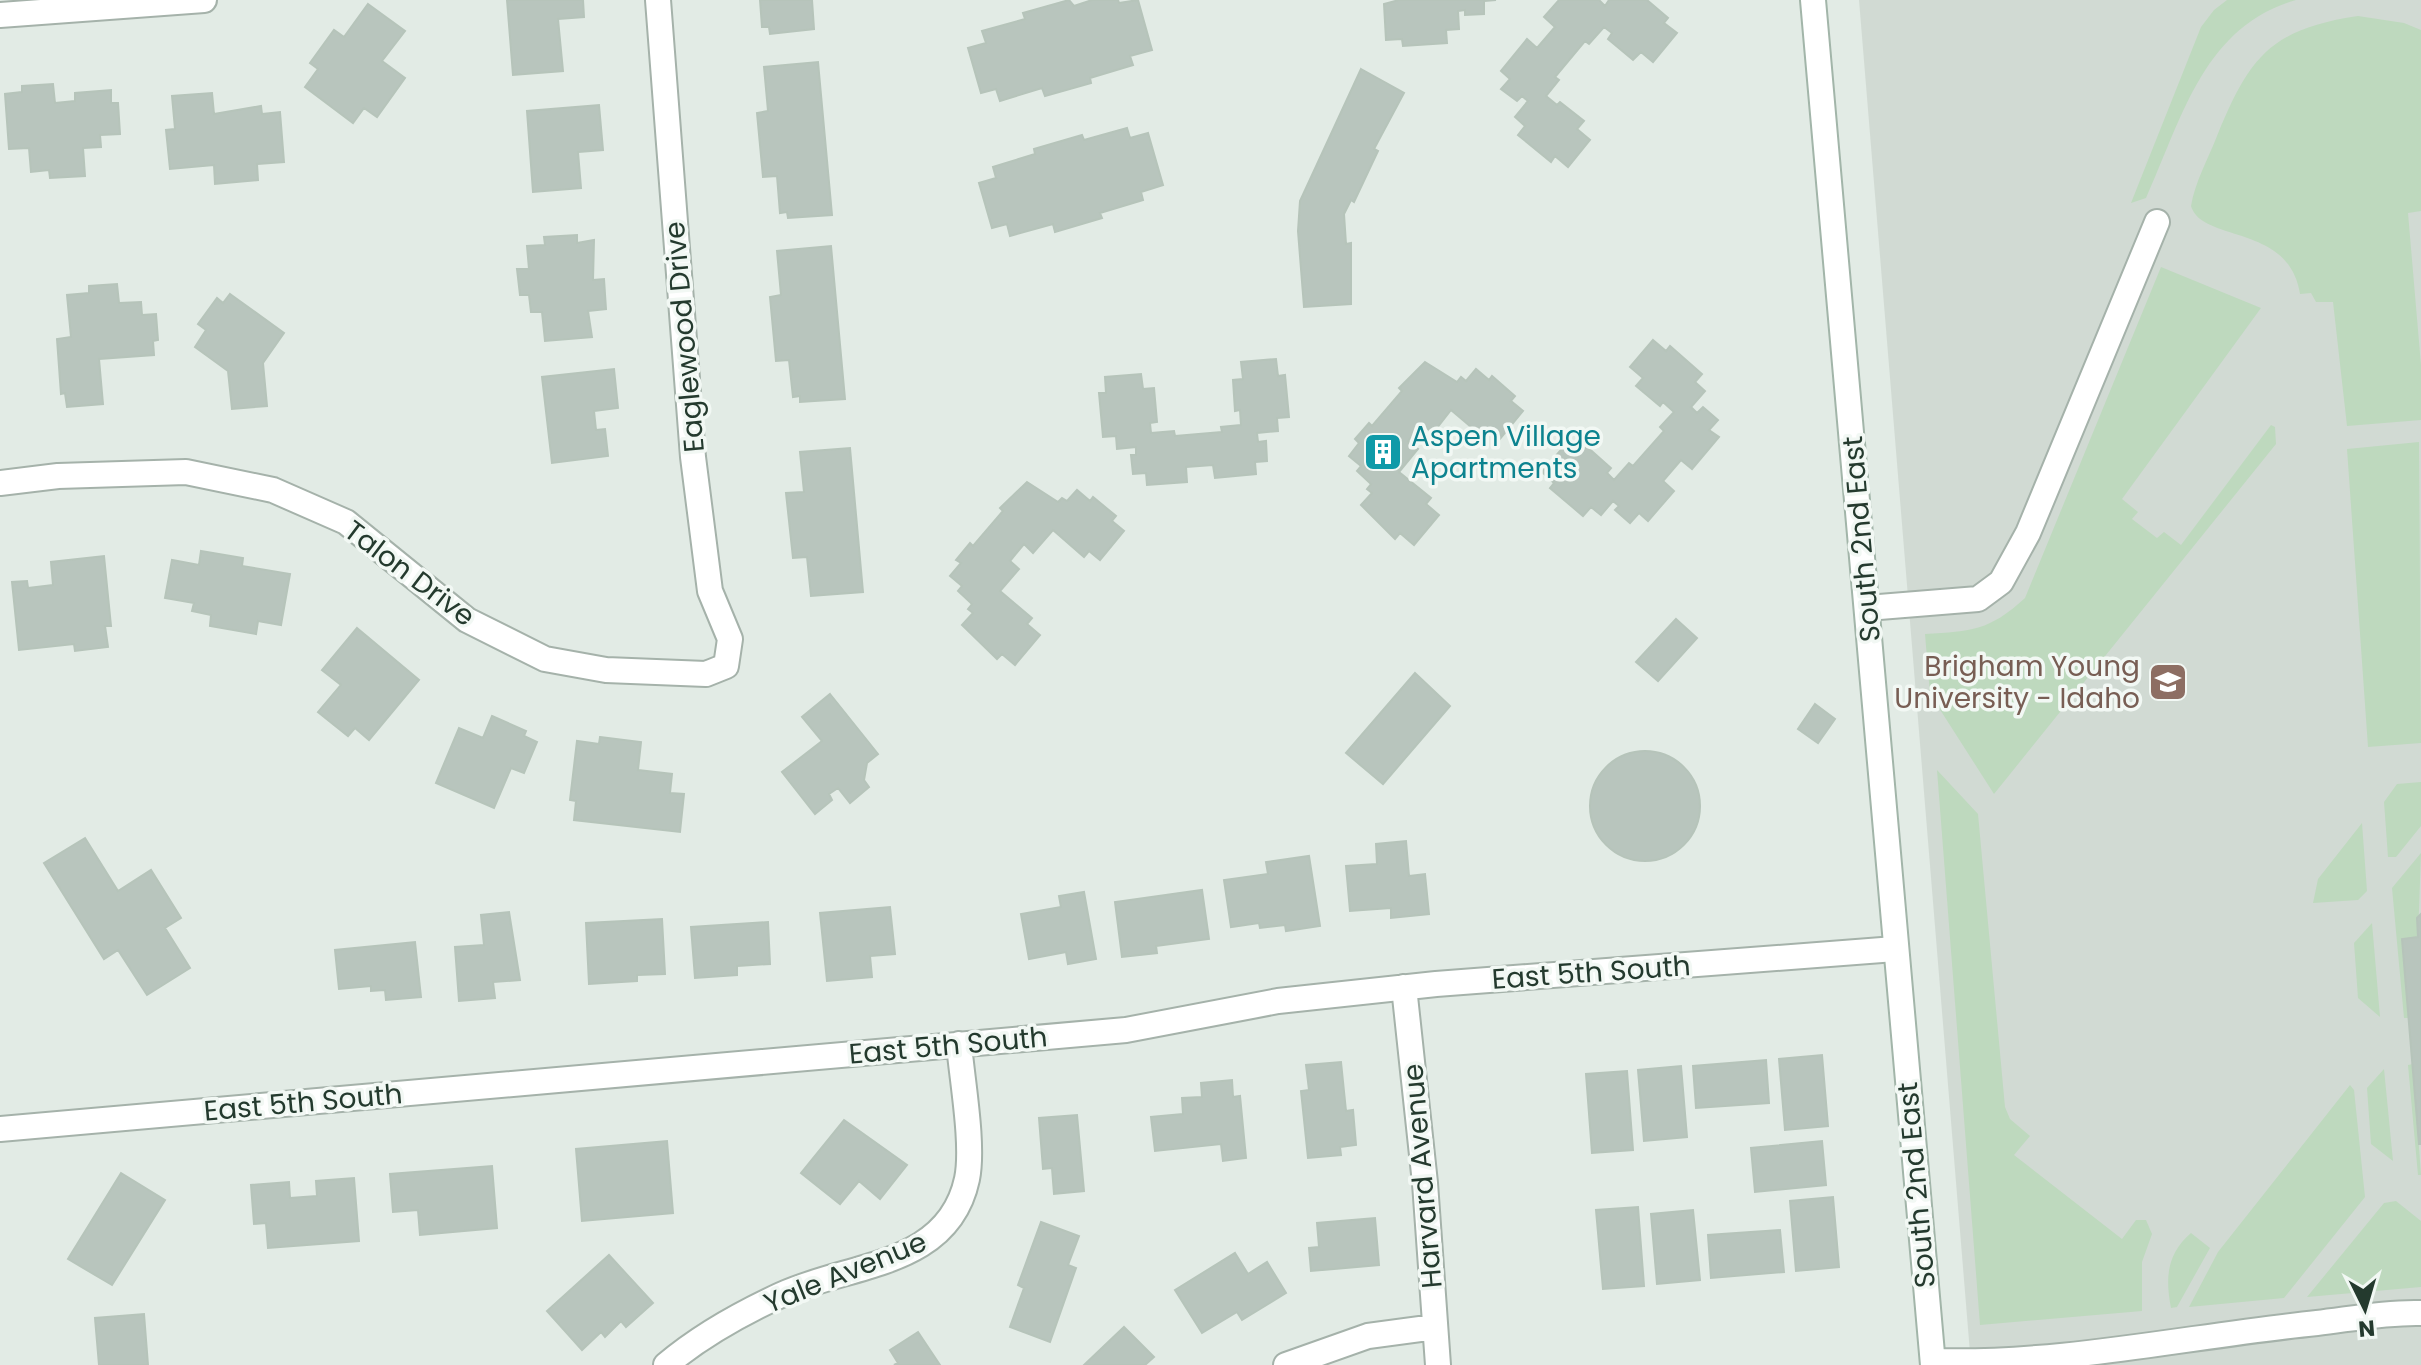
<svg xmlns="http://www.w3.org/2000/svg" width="2421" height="1365" viewBox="0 0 2421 1365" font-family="Poppins,sans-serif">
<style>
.built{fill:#d1dad3}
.green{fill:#bed9be}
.building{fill:#b8c5bd;stroke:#b6c4ba;stroke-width:2}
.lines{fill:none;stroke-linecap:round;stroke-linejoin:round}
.minor-casing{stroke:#a5b2aa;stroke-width:28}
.secondary-casing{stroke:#a2b5a9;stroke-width:28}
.minor{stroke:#fff;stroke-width:24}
.secondary{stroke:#fff;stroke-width:24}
.labels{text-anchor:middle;stroke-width:7;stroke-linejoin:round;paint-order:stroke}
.street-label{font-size:28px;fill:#243a2e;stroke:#f2f8f4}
.culture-label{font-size:28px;fill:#0d838f;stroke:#f2f8f4;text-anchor:start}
.education-label{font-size:28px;fill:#785e54;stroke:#f2f8f4;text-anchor:end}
</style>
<rect width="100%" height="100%" fill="#e2ebe5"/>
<path class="built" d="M 1859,0 L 2421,0 L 2421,1365 L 1971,1365 Z"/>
<path class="green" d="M 2227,0 L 2296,0 C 2203,26 2181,121 2146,198 L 2131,203 L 2201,27 L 2214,10 Z
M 2358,16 L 2404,23 L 2421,30 L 2421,211 L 2408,213 L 2421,365 L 2421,420 L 2347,426 L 2333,302 L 2316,302 L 2311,293 L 2300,294 C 2289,223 2202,243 2191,206 C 2195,182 2208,159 2217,136 C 2249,58 2270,29 2358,16 Z
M 2161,267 L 2261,308 L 2122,499 L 2138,512 L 2132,519 L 2157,538 L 2164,532 L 2181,545 L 2271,425 L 2275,427 L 2276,444 L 1994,794 L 1930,694 L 1925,634 C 1972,631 1989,631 2025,598 Z
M 2419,442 L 2421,743 L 2368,747 L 2347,449 Z
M 1937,770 L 1978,814 L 2005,1107 L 2010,1119 L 2030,1136 L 2014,1155 L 2122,1239 L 2136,1220 L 2146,1220 L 2152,1234 L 2142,1262 L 2142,1311 L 1980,1325 Z
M 2421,782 L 2421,826 L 2396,857 L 2388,857 L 2384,802 L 2397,784 Z
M 2362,823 L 2367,891 L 2358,900 L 2313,903 L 2318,879 Z
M 2421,853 L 2418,937 L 2402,939 L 2409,1018 L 2404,1018 L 2392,888 Z
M 2372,923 L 2380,1017 L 2358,998 L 2354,943 Z
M 2413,1064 L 2421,1175 L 2418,1175 L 2408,1065 Z
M 2384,1069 L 2393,1161 L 2371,1144 L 2367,1088 Z
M 2350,1085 L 2354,1090 L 2365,1197 L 2284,1298 L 2189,1307 L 2218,1252 Z
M 2396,1201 L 2421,1221 L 2421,1287 L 2307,1297 L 2384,1203 Z
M 2191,1233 L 2210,1248 L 2177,1307 L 2171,1308 C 2165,1277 2167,1254 2191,1233 Z"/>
<path class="building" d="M 507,0 L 583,0 L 584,17 L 558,19 L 563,71 L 513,75 Z
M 760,0 L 812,0 L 814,29 L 770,34 L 769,27 L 762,27 Z
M 1069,0 L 1074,6 L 1092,0 L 1118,0 L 1119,3 L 1138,0 L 1152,50 L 1130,56 L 1133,65 L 1090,78 L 1091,83 L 1045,96 L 1042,88 L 1000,101 L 996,89 L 981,93 L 968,48 L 986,43 L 982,31 L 1025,19 L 1023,13 Z
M 1399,0 L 1496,0 L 1484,1 L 1484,14 L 1465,15 L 1465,10 L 1458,11 L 1459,29 L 1446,30 L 1447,43 L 1403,46 L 1402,39 L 1386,40 L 1384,4 Z
M 1559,0 L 1599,0 L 1605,6 L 1609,0 L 1647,0 L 1668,18 L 1664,23 L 1677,33 L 1653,62 L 1641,52 L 1633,60 L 1608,39 L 1612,33 L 1604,27 L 1589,44 L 1585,41 L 1555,77 L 1559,80 L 1546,96 L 1557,105 L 1560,102 L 1584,121 L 1577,129 L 1590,140 L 1568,167 L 1555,156 L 1551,162 L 1518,135 L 1525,126 L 1515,117 L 1528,101 L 1522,96 L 1517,101 L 1501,89 L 1510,79 L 1501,71 L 1527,39 L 1537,48 L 1555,27 L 1544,17 Z
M 368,4 L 405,31 L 382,61 L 405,78 L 377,117 L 364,108 L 353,123 L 305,87 L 318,69 L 310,63 L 334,30 L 344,37 Z
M 818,62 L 832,215 L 788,218 L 787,212 L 780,213 L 777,176 L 763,177 L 757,113 L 768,111 L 764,67 Z
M 1361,69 L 1404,93 L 1374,149 L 1378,151 L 1354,202 L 1351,200 L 1344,214 L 1346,244 L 1351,243 L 1351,304 L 1304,307 L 1298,231 L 1300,201 Z
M 53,84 L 55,103 L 75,101 L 75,93 L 111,90 L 111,103 L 118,103 L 120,134 L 100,135 L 101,147 L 83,148 L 85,176 L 50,178 L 49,170 L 31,172 L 29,148 L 9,149 L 5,94 L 22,92 L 22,86 Z
M 212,93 L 214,114 L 261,106 L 262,114 L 280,112 L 284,162 L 257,164 L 258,180 L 215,184 L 214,165 L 170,169 L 166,130 L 175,129 L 172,96 Z
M 599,105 L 603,150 L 578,152 L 581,188 L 533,192 L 527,111 Z
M 1127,128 L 1130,138 L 1148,133 L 1163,185 L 1141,192 L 1143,200 L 1100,213 L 1102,218 L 1055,232 L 1053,224 L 1010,236 L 1007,224 L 992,228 L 979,183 L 996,178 L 993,167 L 1035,154 L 1034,149 L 1082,135 L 1084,140 Z
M 577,235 L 577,243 L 594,240 L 593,280 L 604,279 L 606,309 L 588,311 L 592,337 L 545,341 L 542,312 L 531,312 L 529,295 L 520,295 L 517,269 L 529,269 L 527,246 L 545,245 L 544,237 Z
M 831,246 L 845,399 L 800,402 L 800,396 L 793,397 L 789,360 L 776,361 L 770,297 L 781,295 L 777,251 Z
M 117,284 L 119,303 L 141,302 L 142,315 L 156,314 L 158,340 L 153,341 L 154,355 L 99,359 L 103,404 L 67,407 L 65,393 L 61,394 L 57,339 L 71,337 L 67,295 L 89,293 L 89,286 Z
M 230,294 L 284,333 L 263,363 L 267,406 L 232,409 L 228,371 L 195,347 L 206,330 L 198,324 L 217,298 L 223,303 Z
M 1653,340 L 1666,351 L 1670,346 L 1702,374 L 1695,382 L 1705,391 L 1691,407 L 1697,413 L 1703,407 L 1718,420 L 1709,430 L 1719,437 L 1692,469 L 1681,460 L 1663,481 L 1674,491 L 1648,521 L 1639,513 L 1630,523 L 1615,510 L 1619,506 L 1613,501 L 1601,515 L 1591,507 L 1583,516 L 1550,488 L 1554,483 L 1542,472 L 1566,444 L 1578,455 L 1586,446 L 1611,468 L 1607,473 L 1614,480 L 1629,463 L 1633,466 L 1664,431 L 1660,427 L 1674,412 L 1663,402 L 1660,406 L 1636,386 L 1643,378 L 1630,367 Z
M 1276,359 L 1278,376 L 1285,375 L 1289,417 L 1277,418 L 1278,431 L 1257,433 L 1258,442 L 1266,441 L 1267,461 L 1255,462 L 1256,474 L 1215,478 L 1213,465 L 1186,467 L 1187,482 L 1147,485 L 1146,473 L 1133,474 L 1131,455 L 1136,455 L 1136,447 L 1117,449 L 1116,436 L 1103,437 L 1099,393 L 1106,393 L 1105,377 L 1141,374 L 1143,389 L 1154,388 L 1157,422 L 1150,423 L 1151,433 L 1174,431 L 1175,436 L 1222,432 L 1221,427 L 1241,425 L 1240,410 L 1235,411 L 1233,380 L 1243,379 L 1241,362 Z
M 1425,362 L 1457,382 L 1461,377 L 1466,381 L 1476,369 L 1489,380 L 1492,376 L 1515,396 L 1511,401 L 1523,411 L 1499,440 L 1488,431 L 1483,437 L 1451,410 L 1433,433 L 1422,424 L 1408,441 L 1418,449 L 1399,472 L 1431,498 L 1426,504 L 1439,515 L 1414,545 L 1400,533 L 1395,539 L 1361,505 L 1372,493 L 1367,489 L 1371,484 L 1357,471 L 1361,466 L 1349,456 L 1359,443 L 1355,439 L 1369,423 L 1372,426 L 1402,391 L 1399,388 Z
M 614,369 L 618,408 L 594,411 L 596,430 L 605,429 L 608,456 L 552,463 L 542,377 Z
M 850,448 L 863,592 L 811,596 L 807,557 L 793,558 L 786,493 L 804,492 L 800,452 Z
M 1027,482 L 1058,502 L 1062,498 L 1067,501 L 1077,490 L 1090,501 L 1093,497 L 1116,516 L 1112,521 L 1124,531 L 1100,560 L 1089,551 L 1084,557 L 1053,530 L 1033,553 L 1024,544 L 1010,561 L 1019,569 L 1000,591 L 1032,618 L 1027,624 L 1040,635 L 1015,665 L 1002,654 L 997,659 L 962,625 L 973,613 L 968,609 L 972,604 L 958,591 L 962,586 L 950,576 L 961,563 L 956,560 L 970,543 L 973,546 L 1003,511 L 1000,508 Z
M 201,551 L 243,558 L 242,566 L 290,574 L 281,625 L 258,621 L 256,634 L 210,626 L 211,615 L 192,611 L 194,603 L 165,598 L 172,560 L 199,565 Z
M 104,556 L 111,626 L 105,626 L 108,647 L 75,651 L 74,644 L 19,650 L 12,582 L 27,581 L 28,588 L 53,585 L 51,562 Z
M 1676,619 L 1697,638 L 1658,681 L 1636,662 Z
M 357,628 L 419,680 L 369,740 L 355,728 L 348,736 L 318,712 L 341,685 L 322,670 Z
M 1415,673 L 1450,706 L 1383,784 L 1346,753 Z
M 830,694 L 878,754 L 867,763 L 864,780 L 869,787 L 850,803 L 838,788 L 829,794 L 832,800 L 815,814 L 782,772 L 822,741 L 802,717 Z
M 1815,704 L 1835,719 L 1818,743 L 1798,729 Z
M 492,716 L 526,731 L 524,736 L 537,742 L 524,773 L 511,768 L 494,808 L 436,783 L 459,728 L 483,738 Z
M 600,737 L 641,742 L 638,770 L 672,774 L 670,793 L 684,794 L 680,832 L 574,820 L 576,801 L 570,800 L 577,741 L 599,744 Z
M1590 806a55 55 0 1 1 110 0a55 55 0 1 1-110 0Z
M 85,838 L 118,891 L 151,870 L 181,918 L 165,928 L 190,968 L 147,995 L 118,950 L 104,959 L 44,863 Z
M 1406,841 L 1409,876 L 1425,874 L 1429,914 L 1391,918 L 1391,908 L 1350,911 L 1346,866 L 1377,864 L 1376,844 Z
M 1309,856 L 1320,926 L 1286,931 L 1285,925 L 1260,928 L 1259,923 L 1231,927 L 1224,880 L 1268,874 L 1266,862 Z
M 1202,890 L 1209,939 L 1156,946 L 1157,953 L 1122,957 L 1115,902 Z
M 1084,892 L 1096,959 L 1068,964 L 1066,952 L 1029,959 L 1021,914 L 1061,907 L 1059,896 Z
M 890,907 L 895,954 L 870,956 L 872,977 L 827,981 L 820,913 Z
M 509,912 L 520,980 L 493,982 L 495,998 L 459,1001 L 455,947 L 484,945 L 481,915 Z
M 2421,914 L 2421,1144 L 2419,1144 L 2402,939 L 2418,937 L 2417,918 Z
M 662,919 L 665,974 L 637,975 L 637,981 L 589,984 L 586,923 Z
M 768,922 L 770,964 L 737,966 L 737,975 L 695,978 L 691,927 Z
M 415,942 L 421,997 L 386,1000 L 385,990 L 371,991 L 371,986 L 339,989 L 335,950 Z
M 1822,1055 L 1828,1126 L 1785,1130 L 1779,1059 Z
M 1766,1060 L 1769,1103 L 1696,1108 L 1693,1066 Z
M 1341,1062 L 1346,1111 L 1353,1110 L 1356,1145 L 1340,1147 L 1341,1155 L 1308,1158 L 1301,1091 L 1309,1090 L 1306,1065 Z
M 1681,1066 L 1687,1137 L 1644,1141 L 1638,1070 Z
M 1627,1071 L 1633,1150 L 1592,1153 L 1586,1074 Z
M 1232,1080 L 1233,1097 L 1240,1096 L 1246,1158 L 1223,1161 L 1221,1144 L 1155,1151 L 1151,1117 L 1183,1114 L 1182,1098 L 1202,1097 L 1201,1083 Z
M 1077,1115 L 1084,1191 L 1054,1194 L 1052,1168 L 1043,1169 L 1039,1118 Z
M 844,1120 L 907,1165 L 880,1199 L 859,1181 L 840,1204 L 801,1173 Z
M 667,1141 L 673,1213 L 582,1221 L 576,1149 Z
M 1822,1141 L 1826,1185 L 1755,1192 L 1751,1148 Z
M 492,1166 L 497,1228 L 420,1235 L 418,1210 L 393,1212 L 390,1174 Z
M 121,1173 L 165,1200 L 112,1285 L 68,1259 Z
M 354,1178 L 359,1241 L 268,1248 L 266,1223 L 254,1224 L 251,1185 L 289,1182 L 290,1198 L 317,1196 L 316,1181 Z
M 1833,1197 L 1839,1267 L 1796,1271 L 1790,1201 Z
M 1638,1207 L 1644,1286 L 1603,1289 L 1596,1210 Z
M 1693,1210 L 1700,1280 L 1657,1284 L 1651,1214 Z
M 1375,1218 L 1379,1265 L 1311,1271 L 1309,1248 L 1319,1247 L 1317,1223 Z
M 1041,1222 L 1079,1236 L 1068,1265 L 1076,1268 L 1050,1342 L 1010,1327 L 1024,1288 L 1018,1285 Z
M 1780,1230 L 1784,1272 L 1711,1278 L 1708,1235 Z
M 1235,1253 L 1248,1274 L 1267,1262 L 1286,1293 L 1242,1320 L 1237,1312 L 1202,1333 L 1175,1290 Z
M 609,1255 L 653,1303 L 626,1327 L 621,1321 L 605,1337 L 601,1332 L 582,1350 L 547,1311 Z
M 144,1314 L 148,1365 L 99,1365 L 95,1318 Z
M 1124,1327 L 1154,1357 L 1145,1365 L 1084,1365 Z
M 918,1332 L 940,1365 L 894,1365 L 898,1363 L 890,1350 Z"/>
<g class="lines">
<defs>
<path id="minor" d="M 0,15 L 204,0
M 0,483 L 58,476 L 186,472 L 273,490 L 346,522 L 467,620 L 545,659 L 606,670 L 706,674 L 726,666 L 730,639 L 710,591 L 693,457 L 658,0
M 1867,608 L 1978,599 L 2001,582 L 2028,533 L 2157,222
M 1404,987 L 1425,1183 L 1438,1365
M 0,1129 L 1126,1030 L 1278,1001 L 1436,984 L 1895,949
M 1933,1361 C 2062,1365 2190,1336 2317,1323 C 2351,1319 2387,1312 2421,1313
M 666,1365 C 699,1337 742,1313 781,1295 C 849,1263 948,1268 967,1179 C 974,1145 962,1080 959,1044
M 1286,1365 L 1368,1336 L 1435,1327"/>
<path id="secondary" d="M 1813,0 L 1933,1365"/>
</defs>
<use href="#minor" class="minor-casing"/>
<use href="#secondary" class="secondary-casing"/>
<use href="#minor" class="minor"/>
<use href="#secondary" class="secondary"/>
</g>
<defs>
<symbol id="building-square" viewBox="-11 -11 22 22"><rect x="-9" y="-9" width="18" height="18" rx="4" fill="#0f9aa8" stroke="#f2f8f4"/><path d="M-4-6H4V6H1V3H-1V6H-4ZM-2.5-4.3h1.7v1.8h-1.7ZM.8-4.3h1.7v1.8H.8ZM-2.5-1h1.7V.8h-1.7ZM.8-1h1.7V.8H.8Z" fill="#fff"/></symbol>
<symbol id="university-square" viewBox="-11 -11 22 22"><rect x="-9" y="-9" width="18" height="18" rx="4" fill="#8d6e63" stroke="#f2f8f4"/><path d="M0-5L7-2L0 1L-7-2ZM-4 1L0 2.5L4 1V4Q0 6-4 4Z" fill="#fff"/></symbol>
</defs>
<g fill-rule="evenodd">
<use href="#building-square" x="1361" y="430" width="44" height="44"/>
<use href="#university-square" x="2146" y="660" width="44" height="44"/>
</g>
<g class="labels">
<g class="street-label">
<text transform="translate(684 337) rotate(-95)" y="10">Eaglewood Drive</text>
<text transform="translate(1861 539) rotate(-95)" y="10">South 2nd East</text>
<text transform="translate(410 573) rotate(37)" y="10">Talon Drive</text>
<text transform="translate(1591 972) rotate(-4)" y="10">East 5th South</text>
<text transform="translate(948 1045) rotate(-5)" y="10">East 5th South</text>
<text transform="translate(303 1102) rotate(-5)" y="10">East 5th South</text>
<text transform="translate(1422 1176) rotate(-95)" y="10">Harvard Avenue</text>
<text transform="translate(1916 1185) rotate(-95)" y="10">South 2nd East</text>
<text transform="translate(845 1272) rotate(-22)" y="10">Yale Avenue</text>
</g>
<g class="culture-label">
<text x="1411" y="446">Aspen Village<tspan x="1411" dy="32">Apartments</tspan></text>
</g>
<g class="education-label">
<text x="2140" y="676">Brigham Young<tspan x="2140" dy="32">University - Idaho</tspan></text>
</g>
</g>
<g transform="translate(2365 1309) rotate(175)" stroke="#f2f8f4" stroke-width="6" paint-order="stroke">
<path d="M0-6L14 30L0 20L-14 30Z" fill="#243a2e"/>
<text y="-12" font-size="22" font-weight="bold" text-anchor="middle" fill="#243a2e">N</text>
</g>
</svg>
